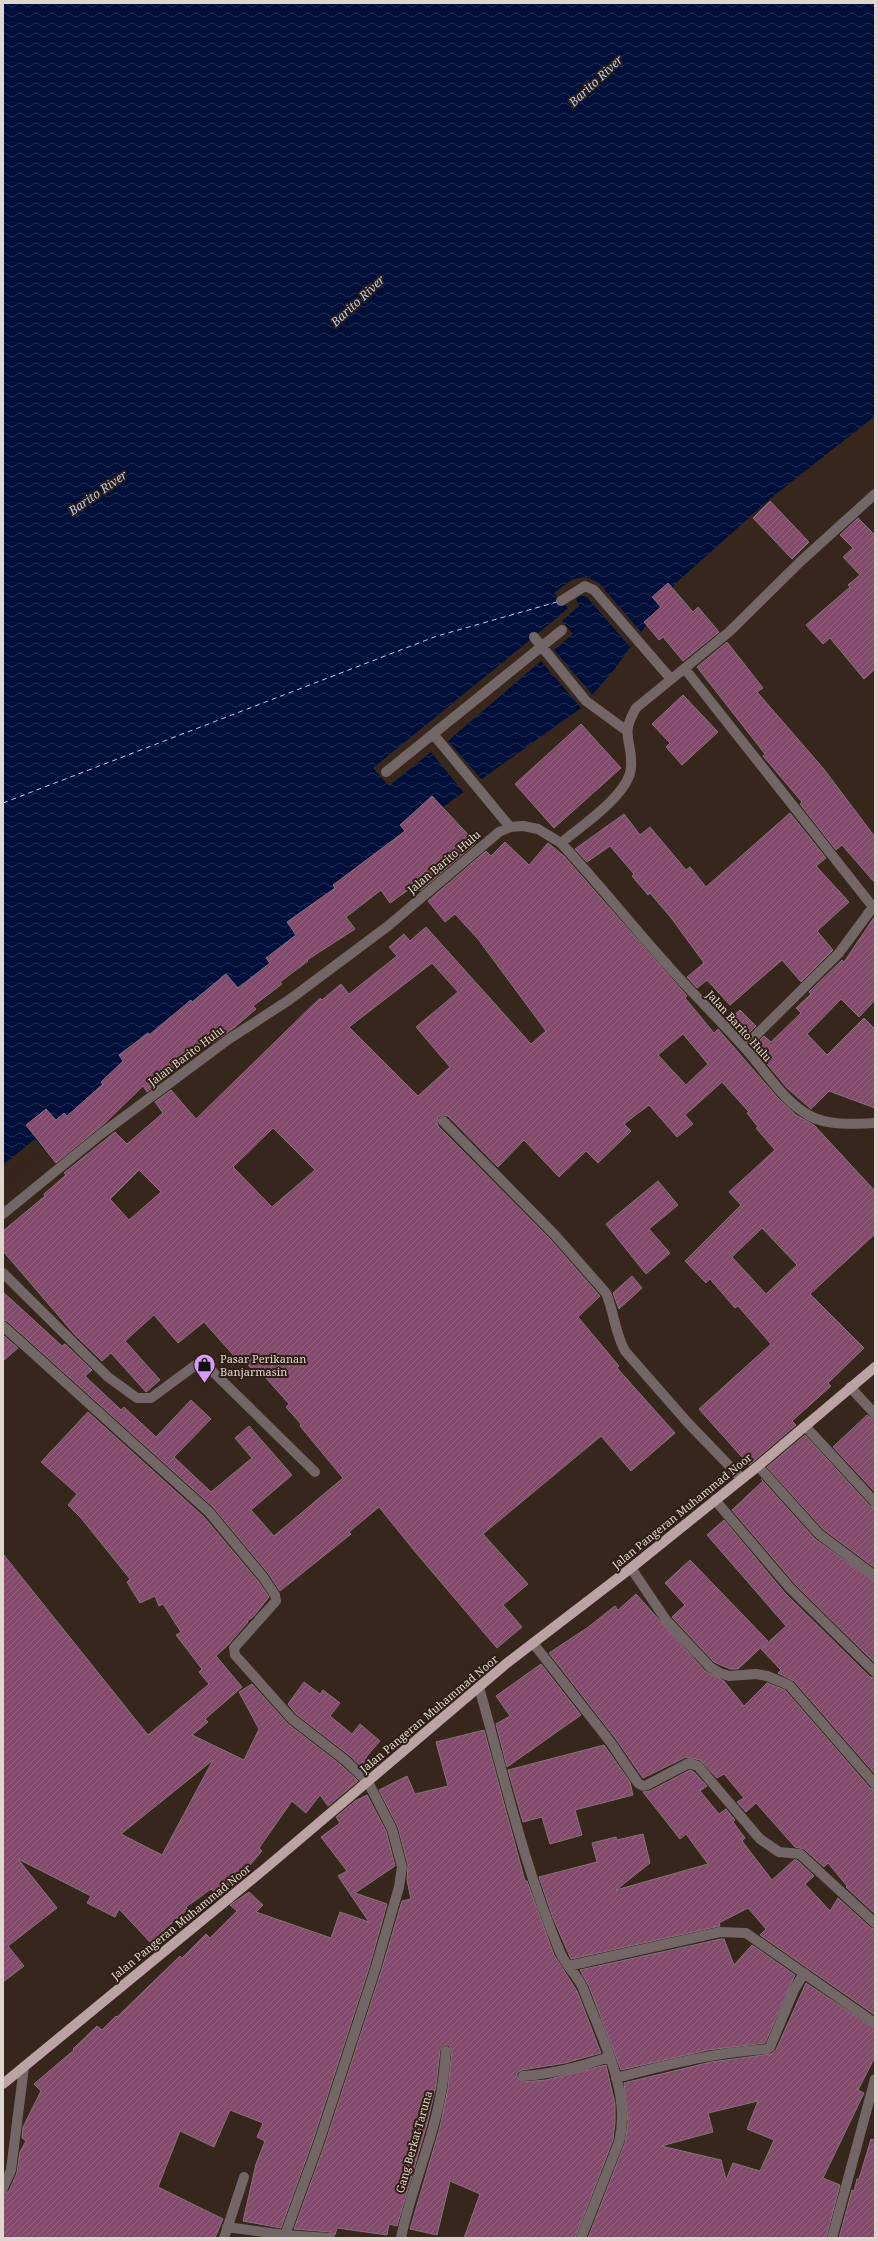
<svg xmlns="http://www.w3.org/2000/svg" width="878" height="2241" viewBox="0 0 878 2241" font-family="'Noto Serif',serif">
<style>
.water{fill:url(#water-waves)}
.pier{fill:#37261b}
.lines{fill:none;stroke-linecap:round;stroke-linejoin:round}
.ferry{stroke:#b2ccfa;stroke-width:1;stroke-dasharray:5 4;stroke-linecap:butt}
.building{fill:url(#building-hatch);stroke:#88727d;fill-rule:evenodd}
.minor{stroke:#726766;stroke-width:10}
.major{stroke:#baa3a2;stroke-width:10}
.labels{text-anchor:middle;stroke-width:4;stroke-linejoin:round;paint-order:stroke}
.street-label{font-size:11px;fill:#e1d6cf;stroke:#2d1d12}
.poi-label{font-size:11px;fill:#e1d6cf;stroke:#2d1d12;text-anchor:start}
.water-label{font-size:12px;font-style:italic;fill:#b2ccfa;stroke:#2d1d12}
</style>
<defs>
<pattern id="water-waves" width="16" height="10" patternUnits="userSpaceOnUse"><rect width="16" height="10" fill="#000f3a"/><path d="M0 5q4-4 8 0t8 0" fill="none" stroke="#253155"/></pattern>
<pattern id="building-hatch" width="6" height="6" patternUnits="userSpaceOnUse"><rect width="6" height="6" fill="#824a6b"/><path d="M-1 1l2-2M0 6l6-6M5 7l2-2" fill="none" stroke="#93637f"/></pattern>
</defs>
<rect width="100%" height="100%" fill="#37261b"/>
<path class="water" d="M 3,3 L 875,3 L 875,416 L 771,498 L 676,583 L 614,670 L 581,708 L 415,827 L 242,990 L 98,1102 L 3,1184 Z"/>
<path class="pier" d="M 586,577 L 599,583 L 641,632 L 630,647 L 586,596 L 580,596 L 576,599 L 579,606 L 562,621 L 573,634 L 554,650 L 592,694 L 581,708 L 541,661 L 448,741 L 482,780 L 464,793 L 431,752 L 389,786 L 373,768 L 558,617 L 568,608 L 554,593 L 573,579 Z
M 35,1139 L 44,1150 L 3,1184 L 3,1165 Z"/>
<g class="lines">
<path class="ferry" d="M 3,803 L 437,636 L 557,602"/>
</g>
<path class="building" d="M 770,501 L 809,542 L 792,559 L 753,518 Z
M 858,518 L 875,535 L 875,669 L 864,679 L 830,638 L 823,644 L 806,625 L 850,587 L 848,585 L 860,575 L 843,557 L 853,548 L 840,535 Z
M 668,583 L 693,612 L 698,607 L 719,632 L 683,661 L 663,637 L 659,640 L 644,622 L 661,607 L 652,597 Z
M 727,642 L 763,688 L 757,692 L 823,768 L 875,837 L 875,883 L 842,845 L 836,850 L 800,804 L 802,802 L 763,756 L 765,754 L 697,667 Z
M 683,695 L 718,732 L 682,765 L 666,747 L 670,743 L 652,724 Z
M 581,724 L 621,768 L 554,828 L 515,784 Z
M 432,796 L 476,843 L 420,891 L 415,885 L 390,903 L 381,890 L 346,917 L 355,929 L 307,960 L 308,961 L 280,982 L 282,984 L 253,1006 L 256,1009 L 235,1027 L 211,1044 L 207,1039 L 173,1067 L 175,1069 L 161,1079 L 163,1080 L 147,1092 L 143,1086 L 105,1123 L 56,1163 L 26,1125 L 46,1109 L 56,1120 L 64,1113 L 67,1116 L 103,1084 L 101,1082 L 123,1061 L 119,1055 L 148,1033 L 149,1035 L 191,1000 L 192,1002 L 226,974 L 238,988 L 270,963 L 266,958 L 296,935 L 287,922 L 335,888 L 333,885 L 405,831 L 400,825 Z
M 790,813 L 826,858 L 816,866 L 849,902 L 817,931 L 833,950 L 801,982 L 782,960 L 730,1005 L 707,980 L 697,988 L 687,977 L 704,963 L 672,919 L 650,893 L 648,895 L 632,876 L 634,874 L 610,846 L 587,862 L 575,849 L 624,814 L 640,835 L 650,827 L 686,870 L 690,867 L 706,887 Z
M 505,842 L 529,865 L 548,843 L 564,856 L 687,996 L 685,998 L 714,1033 L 718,1029 L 777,1097 L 796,1115 L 814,1125 L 875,1191 L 875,1234 L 810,1294 L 864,1348 L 828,1383 L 831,1386 L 792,1421 L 796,1425 L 749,1465 L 699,1409 L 771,1344 L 738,1306 L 735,1308 L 710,1279 L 706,1283 L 685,1261 L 741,1205 L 729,1192 L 775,1150 L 756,1128 L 758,1127 L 747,1113 L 749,1112 L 722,1082 L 685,1115 L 693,1124 L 677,1137 L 649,1105 L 624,1124 L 631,1131 L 598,1163 L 586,1151 L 559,1177 L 524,1140 L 498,1167 L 448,1116 L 442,1115 L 438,1117 L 437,1122 L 438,1126 L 550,1239 L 600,1296 L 578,1317 L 619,1366 L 617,1368 L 675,1433 L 631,1471 L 601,1436 L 483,1534 L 528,1584 L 503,1605 L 522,1627 L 497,1648 L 417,1554 L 379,1507 L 349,1532 L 351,1534 L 280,1591 L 268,1573 L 213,1507 L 7,1321 L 3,1320 L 3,1292 L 62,1346 L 65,1344 L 92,1370 L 85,1376 L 121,1410 L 124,1407 L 156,1437 L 191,1400 L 211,1419 L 174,1457 L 211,1492 L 252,1458 L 235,1438 L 249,1426 L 292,1475 L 251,1510 L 274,1536 L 343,1478 L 300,1426 L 301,1424 L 286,1407 L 289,1404 L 259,1370 L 256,1373 L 239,1356 L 236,1358 L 204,1322 L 178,1343 L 154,1315 L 125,1341 L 160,1380 L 146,1392 L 111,1353 L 102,1361 L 75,1335 L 3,1251 L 3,1231 L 45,1196 L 44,1194 L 66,1175 L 64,1173 L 115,1132 L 127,1144 L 163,1113 L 155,1102 L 171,1090 L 196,1119 L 320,998 L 322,1000 L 341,984 L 349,994 L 397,956 L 389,947 L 404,934 L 410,941 L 426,927 L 531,1044 L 546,1031 L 478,939 L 455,914 L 445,922 L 428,901 L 486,851 L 491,856 ZM 432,963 L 458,992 L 416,1027 L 450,1067 L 418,1096 L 349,1027 ZM 683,1034 L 708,1064 L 686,1085 L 658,1055 ZM 273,1128 L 315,1170 L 272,1207 L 233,1167 ZM 139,1170 L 161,1192 L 129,1220 L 110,1199 ZM 762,1228 L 797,1265 L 766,1294 L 732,1257 Z
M 875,916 L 875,1000 L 859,1017 L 841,999 L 807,1034 L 827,1055 L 864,1018 L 875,1029 L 875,1108 L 829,1091 L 811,1109 L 787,1088 L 753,1047 L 764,1036 L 771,1042 L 801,1013 L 796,1008 L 811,994 L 809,992 L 842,960 L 844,962 Z
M 740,1010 L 756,1026 L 744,1038 L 728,1020 Z
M 658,1181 L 678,1205 L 649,1229 L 670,1253 L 646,1274 L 606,1224 Z
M 632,1276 L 642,1288 L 619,1309 L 613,1293 Z
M 3,1335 L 18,1348 L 3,1361 Z
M 88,1412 L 204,1517 L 258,1581 L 269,1597 L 254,1616 L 247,1621 L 248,1622 L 228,1645 L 216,1656 L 242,1687 L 205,1719 L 208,1722 L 192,1735 L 244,1760 L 259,1729 L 239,1692 L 252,1684 L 288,1724 L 341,1765 L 358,1781 L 328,1806 L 320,1795 L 306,1813 L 292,1801 L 259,1848 L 262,1851 L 237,1880 L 239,1882 L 220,1897 L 211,1889 L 186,1907 L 188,1909 L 150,1942 L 119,1909 L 115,1917 L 87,1903 L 91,1896 L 18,1859 L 57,1908 L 8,1946 L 24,1966 L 3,1982 L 3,1554 L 148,1735 L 209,1684 L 199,1672 L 202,1669 L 176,1635 L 181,1632 L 163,1604 L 159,1606 L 155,1596 L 140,1603 L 127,1582 L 130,1579 L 81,1518 L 68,1505 L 77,1494 L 41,1462 ZM 213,1760 L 162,1855 L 121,1834 Z
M 867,1415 L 875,1421 L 875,1492 L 833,1447 Z
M 805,1435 L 870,1506 L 875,1508 L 875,1568 L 823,1529 L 767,1467 Z
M 761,1479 L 815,1539 L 875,1582 L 875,1663 L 795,1584 L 732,1510 L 763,1481 Z
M 724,1520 L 785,1593 L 870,1677 L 875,1678 L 875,1774 L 794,1681 L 778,1673 L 781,1670 L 761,1649 L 786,1626 L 707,1535 Z
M 690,1560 L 768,1641 L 738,1669 L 730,1669 L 714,1662 L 672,1617 L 685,1605 L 665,1583 Z
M 636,1594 L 705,1671 L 724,1681 L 744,1706 L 767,1683 L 785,1690 L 870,1788 L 875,1790 L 875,1914 L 846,1887 L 847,1886 L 828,1863 L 824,1867 L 804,1849 L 795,1847 L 756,1803 L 746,1812 L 737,1802 L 744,1798 L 724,1774 L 717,1778 L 700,1760 L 686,1757 L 643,1778 L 616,1739 L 549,1653 L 587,1628 L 615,1606 L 618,1610 Z
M 541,1664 L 581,1715 L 507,1767 L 496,1724 L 510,1716 L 496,1696 Z
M 304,1682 L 320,1694 L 323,1690 L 340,1703 L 330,1716 L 352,1734 L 360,1724 L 380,1741 L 366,1757 L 373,1764 L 367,1772 L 349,1755 L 296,1714 L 288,1704 Z
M 484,1730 L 525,1881 L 527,1881 L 554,1955 L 577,1991 L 601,2053 L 565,2063 L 522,2070 L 517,2073 L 517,2077 L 523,2082 L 546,2080 L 606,2065 L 615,2104 L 615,2122 L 613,2140 L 575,2238 L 464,2238 L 480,2194 L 450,2181 L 437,2235 L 410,2229 L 440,2127 L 448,2088 L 452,2051 L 449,2045 L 444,2045 L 440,2050 L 436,2086 L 427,2124 L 397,2226 L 389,2224 L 387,2235 L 337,2228 L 335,2235 L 330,2232 L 294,2229 L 325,2144 L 381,1972 L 402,1901 L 411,1899 L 407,1880 L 408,1865 L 398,1827 L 379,1790 L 407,1776 L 415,1794 L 448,1786 L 436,1742 Z
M 604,1745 L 630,1782 L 633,1795 L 575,1810 L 582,1835 L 550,1844 L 542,1817 L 523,1822 L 508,1770 Z
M 690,1770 L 694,1772 L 707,1786 L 700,1791 L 719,1814 L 726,1809 L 735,1820 L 733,1822 L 745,1838 L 742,1841 L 772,1880 L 794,1860 L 797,1860 L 814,1876 L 805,1884 L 830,1911 L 838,1898 L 871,1928 L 875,1929 L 875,2015 L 760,1935 L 766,1929 L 748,1908 L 719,1923 L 720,1926 L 571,1959 L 553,1918 L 539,1877 L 597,1862 L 592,1843 L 616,1837 L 617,1840 L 643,1834 L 650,1863 L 616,1890 L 708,1864 L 686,1834 L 680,1839 L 643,1792 L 650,1791 Z
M 367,1795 L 386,1831 L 395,1866 L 355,1893 L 387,1904 L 369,1968 L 313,2140 L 281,2228 L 243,2221 L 256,2164 L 265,2141 L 257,2137 L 263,2123 L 230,2110 L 214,2147 L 180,2131 L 158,2187 L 223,2219 L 215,2238 L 3,2238 L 3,2194 L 9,2191 L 17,2173 L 20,2152 L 26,2141 L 22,2138 L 23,2127 L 41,2091 L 34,2084 L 74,2050 L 73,2049 L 97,2026 L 102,2030 L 116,2016 L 117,2017 L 180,1956 L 182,1958 L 206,1934 L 210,1938 L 237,1911 L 230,1905 L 249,1892 L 263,1905 L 256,1912 L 331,1938 L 340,1912 L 369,1922 L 338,1876 L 347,1871 L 321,1837 L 340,1823 L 336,1817 L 355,1801 Z
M 721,1939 L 724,1939 L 734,1965 L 752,1945 L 795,1975 L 765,2043 L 708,2050 L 621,2070 L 589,1986 L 580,1970 Z
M 806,1983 L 875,2029 L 875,2057 L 858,2090 L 864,2093 L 823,2178 L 840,2185 L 826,2238 L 588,2238 L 625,2143 L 628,2122 L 624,2083 L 711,2062 L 771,2054 L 776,2050 ZM 758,2101 L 747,2129 L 774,2140 L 760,2171 L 733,2163 L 726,2180 L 721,2160 L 661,2146 L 713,2132 L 708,2113 Z
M 871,2139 L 875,2140 L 875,2238 L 839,2238 L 852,2190 L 854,2191 L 857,2179 L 859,2179 Z"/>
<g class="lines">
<path class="minor" d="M 561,601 L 585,586 L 594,590 L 671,679
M 534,637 L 586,701 L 627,731
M 685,669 L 873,907 L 839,953 L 744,1047
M 434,735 L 510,827
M 386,772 L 562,630
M 561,843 C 581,826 630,794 631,767 C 633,740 619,737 636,708 L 729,632 L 801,561 L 875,494
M 443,1121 L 555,1235 L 606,1293 C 614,1312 615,1333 625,1351 L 688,1423 L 742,1479
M 3,1214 L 101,1134 L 229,1039 L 289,1000 L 388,926 L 499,832 L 510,827 L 523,826 L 538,829 L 561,843 C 599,884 633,927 671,969 C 694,995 720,1020 743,1046 C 765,1069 781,1100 810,1116 C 829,1126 854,1124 875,1123
M 3,1273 L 108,1377 L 137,1398 L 151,1398 L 197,1364 L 208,1367 L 315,1472
M 3,1326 L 209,1512 L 263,1577 L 275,1595 L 276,1601 L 234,1648 L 235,1655 L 292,1719 L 345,1760 L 368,1782 L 392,1829 L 402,1867 L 399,1887 L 375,1970 L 319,2142 L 285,2235
M 850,1387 L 875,1414
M 805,1426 L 875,1502
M 758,1466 L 819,1534 L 875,1576
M 715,1500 L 790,1588 L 875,1672
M 631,1568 L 666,1620 L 710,1667 L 720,1673 L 729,1676 L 756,1674 L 767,1676 L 789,1685 L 875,1784
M 533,1643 L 611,1743 L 638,1783 L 643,1786 L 647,1785 L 689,1763 L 698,1766 L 760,1839 L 779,1852 L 800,1854 L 875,1923
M 479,1687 C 504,1776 524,1867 560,1952 C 565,1965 577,1974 583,1988 C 600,2035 632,2091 619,2142 L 581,2238
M 568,1966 L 720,1932 L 746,1933 L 875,2023
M 523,2076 C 554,2074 580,2067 609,2057
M 616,2078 C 666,2065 715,2052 767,2049 L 770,2047 L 794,1990 L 804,1973
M 3,2188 L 11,2170 L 24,2067
M 227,2227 L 285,2235 L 330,2238
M 224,2238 L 244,2177
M 401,2238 C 411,2187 434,2139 442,2087 C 444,2075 445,2063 446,2051
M 832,2238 L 875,2079"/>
<path class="major" d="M 3,2084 L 267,1867 L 507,1663 L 631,1568 L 758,1466 L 875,1367"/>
</g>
<defs>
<symbol id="shop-pin" viewBox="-11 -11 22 30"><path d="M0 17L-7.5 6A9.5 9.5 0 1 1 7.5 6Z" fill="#d89af8" stroke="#2d1d12"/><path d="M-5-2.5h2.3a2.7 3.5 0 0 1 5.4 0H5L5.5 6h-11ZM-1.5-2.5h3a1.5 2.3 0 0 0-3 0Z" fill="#111"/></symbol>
</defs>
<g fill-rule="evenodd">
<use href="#shop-pin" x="192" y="1352" width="25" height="34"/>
</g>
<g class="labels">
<g class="street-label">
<text transform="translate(444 862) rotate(-40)" y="4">Jalan Barito Hulu</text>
<text transform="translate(739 1026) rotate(48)" y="4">Jalan Barito Hulu</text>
<text transform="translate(186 1056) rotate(-37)" y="4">Jalan Barito Hulu</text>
<text transform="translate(682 1511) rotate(-39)" y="4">Jalan Pangeran Muhammad Noor</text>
<text transform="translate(429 1714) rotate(-40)" y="4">Jalan Pangeran Muhammad Noor</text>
<text transform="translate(181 1922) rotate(-39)" y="4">Jalan Pangeran Muhammad Noor</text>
<text transform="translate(414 2142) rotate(-74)" y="4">Gang Berkat Taruna</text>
</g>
<g class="poi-label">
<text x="220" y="1363">Pasar Perikanan<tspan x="220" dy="13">Banjarmasin</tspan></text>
</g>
<g class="water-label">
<text transform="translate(596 81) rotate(-43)" y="4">Barito River</text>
<text transform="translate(358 301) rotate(-43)" y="4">Barito River</text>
<text transform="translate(98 493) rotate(-35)" y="4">Barito River</text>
</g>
</g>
<rect width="878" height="2241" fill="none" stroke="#e1d6cf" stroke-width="8"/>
</svg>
